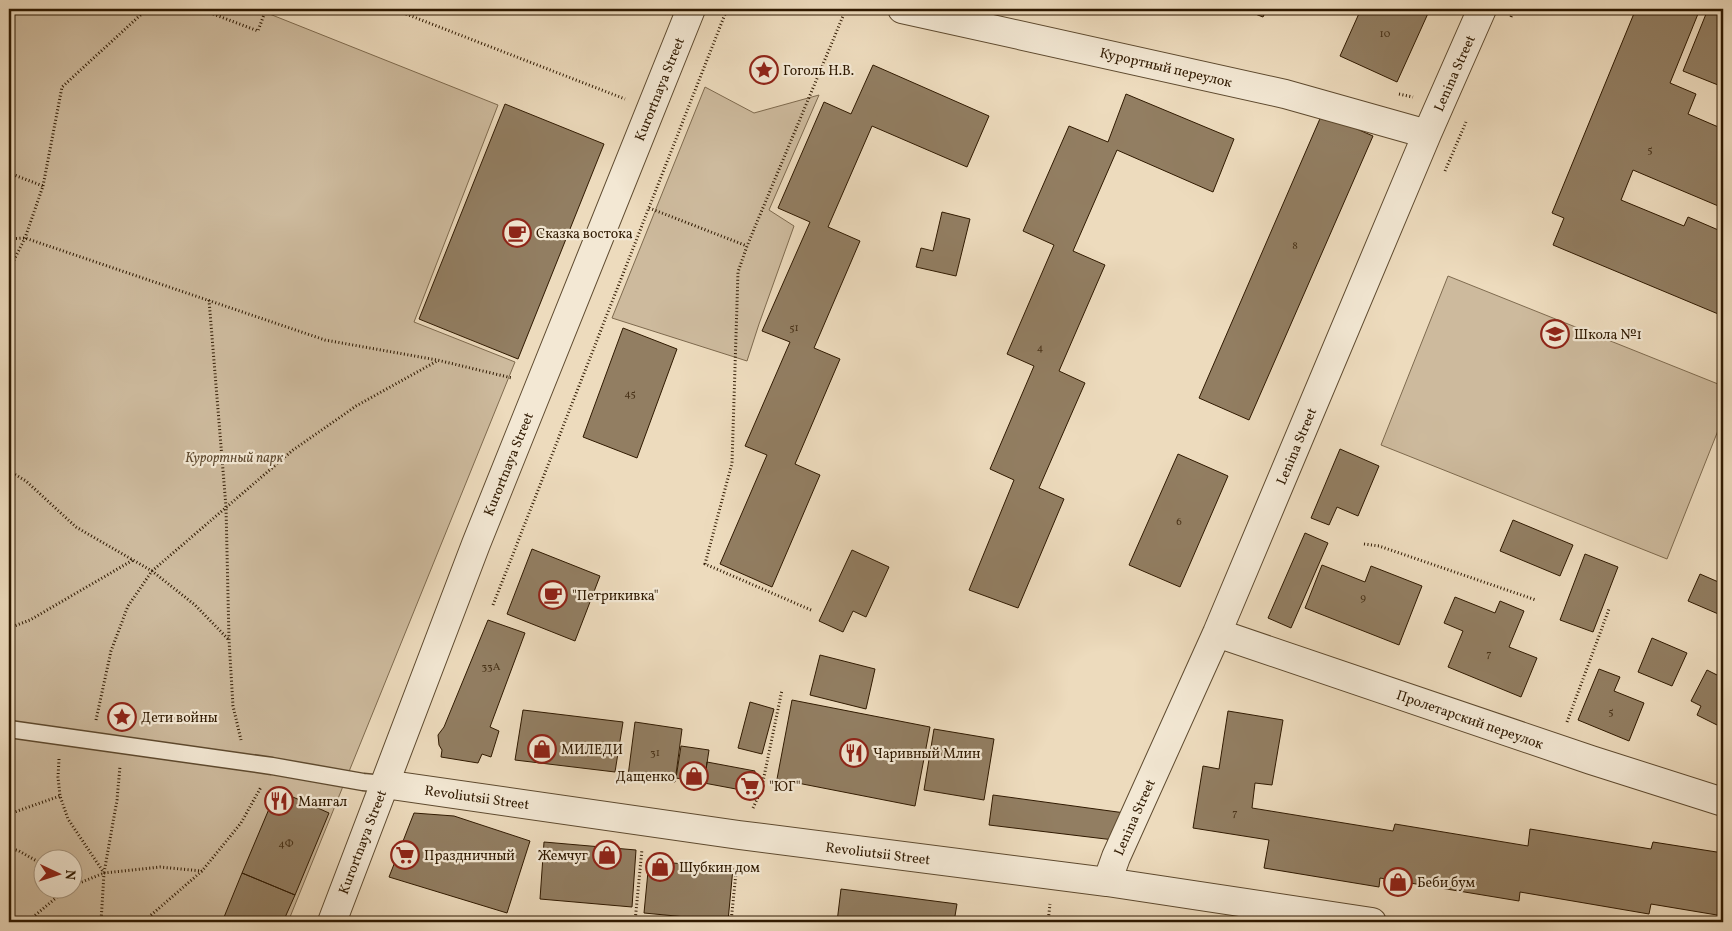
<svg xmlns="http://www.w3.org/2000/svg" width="1732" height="931" viewBox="0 0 1732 931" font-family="Vollkorn,serif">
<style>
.green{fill:#cdba9d;stroke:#7e6a4e;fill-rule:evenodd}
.building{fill:#927e62;stroke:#2f1900}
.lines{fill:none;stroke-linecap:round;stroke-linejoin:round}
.lane-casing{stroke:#5e4a2f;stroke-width:19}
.street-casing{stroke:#5e4a2f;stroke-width:30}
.path{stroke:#2f1900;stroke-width:3;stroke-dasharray:1 2.5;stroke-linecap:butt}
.lane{stroke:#f3e8d4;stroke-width:16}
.street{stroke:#f3e8d4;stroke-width:28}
.labels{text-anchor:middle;stroke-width:4.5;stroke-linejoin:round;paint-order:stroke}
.number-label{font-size:11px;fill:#483218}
.street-label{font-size:14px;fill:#2f1900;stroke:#f3e8d4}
.poi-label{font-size:14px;fill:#2f1900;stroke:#f3e8d4;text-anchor:start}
.park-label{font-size:14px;font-style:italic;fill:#5e492f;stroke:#f3e8d4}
</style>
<rect width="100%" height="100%" fill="#eddbbd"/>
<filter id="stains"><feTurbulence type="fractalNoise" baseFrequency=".004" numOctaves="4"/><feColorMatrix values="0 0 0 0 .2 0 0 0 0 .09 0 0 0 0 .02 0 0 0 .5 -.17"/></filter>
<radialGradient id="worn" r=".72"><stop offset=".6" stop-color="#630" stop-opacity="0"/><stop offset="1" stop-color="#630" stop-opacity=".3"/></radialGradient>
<path class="green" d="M 9,9 L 257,9 L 498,105 L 414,322 L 515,362 L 288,922 L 9,922 ZM 42,858 L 72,858 L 72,888 L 42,888 Z
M 705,87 L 754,113 L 819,95 L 769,210 L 794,226 L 759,324 L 747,361 L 612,318 Z
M 1448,276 L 1723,386 L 1723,418 L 1667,559 L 1381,445 Z"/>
<path class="building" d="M 1242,9 L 1267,9 L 1263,17 Z
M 1361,9 L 1430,9 L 1397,82 L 1340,56 Z
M 1650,9 L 1700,9 L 1670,83 L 1696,94 L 1688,114 L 1723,129 L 1723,208 L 1633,170 L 1621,200 L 1684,226 L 1688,217 L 1723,232 L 1723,316 L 1553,245 L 1564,218 L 1552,213 L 1635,11 L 1648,13 Z
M 1708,9 L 1723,9 L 1723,87 L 1683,71 Z
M 873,65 L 989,116 L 967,167 L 872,126 L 828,227 L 860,241 L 814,348 L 840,359 L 795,464 L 820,475 L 772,587 L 720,564 L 767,455 L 745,446 L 790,342 L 762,331 L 810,222 L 778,208 L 824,102 L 851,114 Z
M 1126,94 L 1234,139 L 1213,192 L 1117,150 L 1073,251 L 1105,265 L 1059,371 L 1085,383 L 1039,488 L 1064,499 L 1018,608 L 969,590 L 1014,480 L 990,469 L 1034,366 L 1007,354 L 1054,245 L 1023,231 L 1069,126 L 1108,142 Z
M 505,104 L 604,144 L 518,359 L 419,319 Z
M 1322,114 L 1373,136 L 1249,420 L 1199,398 Z
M 942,212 L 970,219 L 956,276 L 916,267 L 921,248 L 933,251 Z
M 623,328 L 677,349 L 637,458 L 583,437 Z
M 1340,449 L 1379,466 L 1358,516 L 1337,507 L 1329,525 L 1311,518 Z
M 1178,454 L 1228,476 L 1180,587 L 1129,565 Z
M 1513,520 L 1573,545 L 1560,576 L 1500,551 Z
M 1305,533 L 1328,543 L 1291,628 L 1268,618 Z
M 532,549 L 600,576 L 575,641 L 507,614 Z
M 852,550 L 889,567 L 866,617 L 853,611 L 843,632 L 819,621 Z
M 1585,554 L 1618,567 L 1593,632 L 1560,620 Z
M 1322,565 L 1365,582 L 1371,566 L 1422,586 L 1399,645 L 1305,608 Z
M 1700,574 L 1723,584 L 1723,616 L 1688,601 Z
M 1455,597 L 1495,613 L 1500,601 L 1524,611 L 1509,647 L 1537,658 L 1521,697 L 1448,667 L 1463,631 L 1444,623 Z
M 488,620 L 525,633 L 490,727 L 499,731 L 491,757 L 482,754 L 478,763 L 441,757 L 442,750 L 439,745 L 438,735 L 444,727 Z
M 1652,638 L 1687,653 L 1672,686 L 1638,672 Z
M 820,655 L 875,669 L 866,709 L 810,695 Z
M 1599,669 L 1620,677 L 1614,691 L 1644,703 L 1629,741 L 1578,720 Z
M 1707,670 L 1723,678 L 1723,728 L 1697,715 L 1701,706 L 1691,701 Z
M 792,700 L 930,727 L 915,806 L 777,779 Z
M 750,702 L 774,709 L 762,754 L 738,748 Z
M 523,710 L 623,722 L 615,772 L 515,760 Z
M 1228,711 L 1283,720 L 1272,785 L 1255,783 L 1252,808 L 1393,831 L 1395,824 L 1528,846 L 1530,829 L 1651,849 L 1653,842 L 1723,853 L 1723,916 L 1651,904 L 1649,914 L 1520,892 L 1519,901 L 1380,878 L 1379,887 L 1264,868 L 1269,840 L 1193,828 L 1203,766 L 1219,769 Z
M 635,722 L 682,729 L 675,782 L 628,776 Z
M 934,729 L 994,739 L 984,800 L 924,790 Z
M 681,746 L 709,750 L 704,783 L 676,778 Z
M 707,762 L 755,771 L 752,792 L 704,783 Z
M 277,790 L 329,813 L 295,895 L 242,873 Z
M 993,795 L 1125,813 L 1114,840 L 989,825 Z
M 414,813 L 454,816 L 530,841 L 507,913 L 389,877 Z
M 544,842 L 636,850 L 632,907 L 540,899 Z
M 649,861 L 733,868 L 728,921 L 644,913 Z
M 242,873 L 295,895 L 283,922 L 222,922 Z
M 841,889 L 957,904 L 954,922 L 837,922 Z"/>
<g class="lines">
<defs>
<path id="lane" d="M 9,729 L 272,766 L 363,782 L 384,784"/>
<path id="street" d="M 902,9 L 1285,94 L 1427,134
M 1217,633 L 1591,760 L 1723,802
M 384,784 L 739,835 L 1107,882 L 1372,922
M 1107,882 L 1116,857 L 1217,633 L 1427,134 L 1482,9
M 332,922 L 476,544 L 691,9"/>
</defs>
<use href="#lane" class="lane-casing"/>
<use href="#street" class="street-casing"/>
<path class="path" d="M 200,9 L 258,31 L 266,9
M 393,9 L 625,99
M 1511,17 L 1514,9
M 1399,94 L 1413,97
M 1445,171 L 1466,122
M 9,173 L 43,186 L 25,238 L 9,270
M 43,186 L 62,87 L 147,9
M 649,208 L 747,246
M 9,239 L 25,238 L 325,340 L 437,360 L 512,378
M 209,300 L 226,507 L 229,640 L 233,706 L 241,740
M 9,471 L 26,481 L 76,527 L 152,571 L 195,605 L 229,640
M 1364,544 L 1379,546 L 1536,600
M 493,605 L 727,9
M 811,610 L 705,564 L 732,463 L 738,272 L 747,246 L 846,9
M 9,628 L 30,620 L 133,560
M 96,720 L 111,651 L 128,606 L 152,571 L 293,450 L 356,406 L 437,361
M 1567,722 L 1609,609
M 59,759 L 58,777 L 60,796 L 68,819 L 104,873 L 101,922
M 753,808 L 761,791 L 782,690
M 9,814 L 60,796
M 9,848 L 19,851 L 42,864
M 104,873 L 160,867 L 202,871
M 72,886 L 104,873 L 117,800 L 120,766
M 27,922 L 68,888
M 143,922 L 202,871 L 241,823 L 261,787
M 635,922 L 642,849
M 731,922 L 737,863
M 1048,922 L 1050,904"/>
<use href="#lane" class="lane"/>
<use href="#street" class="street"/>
</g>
<defs>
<symbol id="sight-ring" viewBox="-11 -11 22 22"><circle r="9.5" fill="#f3e8d4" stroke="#8f2418" stroke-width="1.5"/><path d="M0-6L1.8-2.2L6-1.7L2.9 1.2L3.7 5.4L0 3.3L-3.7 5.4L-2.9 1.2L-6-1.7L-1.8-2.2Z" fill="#8f2418"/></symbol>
<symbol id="cafe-ring" viewBox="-11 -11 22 22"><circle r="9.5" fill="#f3e8d4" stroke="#8f2418" stroke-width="1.5"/><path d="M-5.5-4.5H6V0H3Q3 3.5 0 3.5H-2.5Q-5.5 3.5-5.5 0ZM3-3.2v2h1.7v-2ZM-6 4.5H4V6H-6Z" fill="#8f2418"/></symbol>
<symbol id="school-ring" viewBox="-11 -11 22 22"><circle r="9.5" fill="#f3e8d4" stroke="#8f2418" stroke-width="1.5"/><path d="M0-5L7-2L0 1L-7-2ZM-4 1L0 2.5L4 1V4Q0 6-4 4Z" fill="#8f2418"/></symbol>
<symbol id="shop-ring" viewBox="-11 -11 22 22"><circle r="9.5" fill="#f3e8d4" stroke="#8f2418" stroke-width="1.5"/><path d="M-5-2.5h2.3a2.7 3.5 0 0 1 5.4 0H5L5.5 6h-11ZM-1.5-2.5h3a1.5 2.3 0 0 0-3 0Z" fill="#8f2418"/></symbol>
<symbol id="restaurant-ring" viewBox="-11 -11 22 22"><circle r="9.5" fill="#f3e8d4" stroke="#8f2418" stroke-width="1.5"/><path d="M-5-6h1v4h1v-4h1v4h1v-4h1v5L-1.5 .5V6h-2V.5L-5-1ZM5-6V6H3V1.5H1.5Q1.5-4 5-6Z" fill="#8f2418"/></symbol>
<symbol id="supermarket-ring" viewBox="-11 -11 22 22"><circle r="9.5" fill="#f3e8d4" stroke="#8f2418" stroke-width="1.5"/><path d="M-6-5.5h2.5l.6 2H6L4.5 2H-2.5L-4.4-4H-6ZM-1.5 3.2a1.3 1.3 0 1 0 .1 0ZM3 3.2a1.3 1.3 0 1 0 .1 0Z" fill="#8f2418"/></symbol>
</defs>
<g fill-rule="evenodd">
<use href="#sight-ring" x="748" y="54" width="32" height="32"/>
<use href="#cafe-ring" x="501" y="217" width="32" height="32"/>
<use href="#school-ring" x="1539" y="318" width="32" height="32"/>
<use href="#cafe-ring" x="537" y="579" width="32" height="32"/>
<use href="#sight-ring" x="106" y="701" width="32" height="32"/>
<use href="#shop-ring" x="526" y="733" width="32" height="32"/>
<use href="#restaurant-ring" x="838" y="737" width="32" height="32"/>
<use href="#shop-ring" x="678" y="760" width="32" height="32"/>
<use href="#supermarket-ring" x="734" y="770" width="32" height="32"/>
<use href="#restaurant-ring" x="263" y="785" width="32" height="32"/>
<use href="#supermarket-ring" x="389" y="839" width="32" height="32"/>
<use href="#shop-ring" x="591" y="839" width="32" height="32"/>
<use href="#shop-ring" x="644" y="851" width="32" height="32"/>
<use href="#shop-ring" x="1382" y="866" width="32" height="32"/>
</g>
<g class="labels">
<g class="number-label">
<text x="1385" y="37">10</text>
<text x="1650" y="153">5</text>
<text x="1295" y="249">8</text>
<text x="794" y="331">51</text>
<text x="1040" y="351">4</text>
<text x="630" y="397">45</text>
<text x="1179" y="525">6</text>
<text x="1363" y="601">9</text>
<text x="1489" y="657">7</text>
<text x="491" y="670">33А</text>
<text x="1611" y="715">5</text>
<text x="655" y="756">31</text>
<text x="1235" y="816">7</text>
<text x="286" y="847">4Ф</text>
</g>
<g class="street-label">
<text transform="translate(1166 67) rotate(13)" y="5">Курортный переулок</text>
<text transform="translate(1454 73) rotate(-66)" y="5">Lenina Street</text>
<text transform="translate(659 89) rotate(-68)" y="5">Kurortnaya Street</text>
<text transform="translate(1296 446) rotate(-67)" y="5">Lenina Street</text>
<text transform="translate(508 464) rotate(-68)" y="5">Kurortnaya Street</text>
<text transform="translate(1470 719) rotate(19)" y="5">Пролетарский переулок</text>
<text transform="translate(477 797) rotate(8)" y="5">Revoliutsii Street</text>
<text transform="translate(1134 817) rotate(-66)" y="5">Lenina Street</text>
<text transform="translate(362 842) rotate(-69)" y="5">Kurortnaya Street</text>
<text transform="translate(878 853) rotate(7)" y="5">Revoliutsii Street</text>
</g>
<g class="poi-label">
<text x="783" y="75">Гоголь Н.В.</text>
<text x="536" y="238">Сказка востока</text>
<text x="1574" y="339">Школа №1</text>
<text x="572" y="600">"Петрикивка"</text>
<text x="141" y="722">Дети войны</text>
<text x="561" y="754">МИЛЕДИ</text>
<text x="873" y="758">Чаривный Млин</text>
<text x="675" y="781" text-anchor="end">Дащенко</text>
<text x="769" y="791">"ЮГ"</text>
<text x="298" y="806">Мангал</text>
<text x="424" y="860">Праздничный</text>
<text x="588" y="860" text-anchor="end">Жемчуг</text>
<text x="679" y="872">Шубкин дом</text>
<text x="1417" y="887">Беби бум</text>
</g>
<g class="park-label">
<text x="234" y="462">Курортный парк</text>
</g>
</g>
<rect width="1732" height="931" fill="none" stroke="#eddbbd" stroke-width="30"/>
<rect x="10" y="10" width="1712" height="911" fill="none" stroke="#2f1900" stroke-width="2.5"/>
<rect x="15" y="15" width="1702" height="901" fill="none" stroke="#2f1900"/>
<g transform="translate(58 874) rotate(94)"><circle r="24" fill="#f3e8d4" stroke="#a5957f"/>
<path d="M0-4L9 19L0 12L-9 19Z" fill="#8f2418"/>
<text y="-8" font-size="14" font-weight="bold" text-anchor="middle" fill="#2f1900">N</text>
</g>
<rect width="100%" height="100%" filter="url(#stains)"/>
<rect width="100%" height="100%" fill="url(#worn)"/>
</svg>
